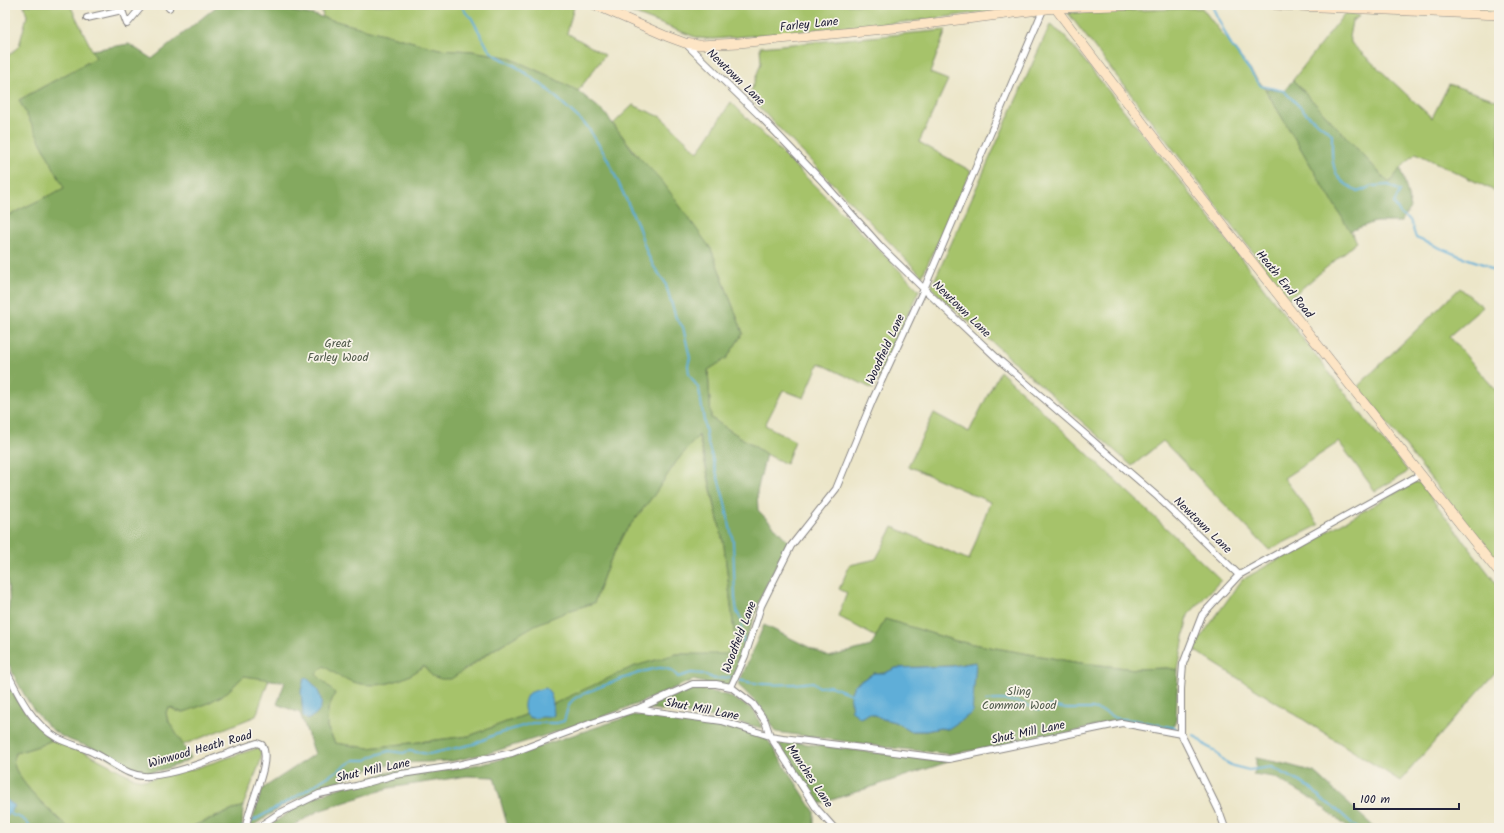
<svg xmlns="http://www.w3.org/2000/svg" width="1504" height="833" viewBox="0 0 1504 833" font-family="Kalam,sans-serif">
<style>
.green{fill:#a6c36a;stroke:#647252}
.forest{fill:#84a95e;stroke:#53664c;fill-rule:evenodd}
.water{fill:#5eaed8;stroke:#40688a}
.lines{fill:none;stroke-linecap:round;stroke-linejoin:round}
.stream{stroke:#5eaed8;stroke-width:2}
.street-casing{stroke:#878482;stroke-width:8}
.secondary-casing{stroke:#878482;stroke-width:10}
.street{stroke:#fff;stroke-width:6}
.secondary{stroke:#fde5c5;stroke-width:9}
.labels{text-anchor:middle;stroke-width:3.5;stroke-linejoin:round;paint-order:stroke}
.street-label{font-size:12px;fill:#22223b;stroke:#f7f3e8}
.park-label{font-size:12px;fill:#505a4b;stroke:#f7f3e8}
</style>
<rect width="100%" height="100%" fill="#f7f3e8"/>
<filter id="ink" filterUnits="userSpaceOnUse"><feTurbulence type="fractalNoise" baseFrequency=".025" numOctaves="2"/><feDisplacementMap in="SourceGraphic" scale="8" xChannelSelector="R" yChannelSelector="G"/><feConvolveMatrix kernelMatrix="1 2 1 2 8 2 1 2 1" color-interpolation-filters="sRGB"/></filter>
<filter id="wash" filterUnits="userSpaceOnUse"><feTurbulence type="fractalNoise" baseFrequency=".012" numOctaves="4" result="noise"/><feDisplacementMap in="SourceGraphic" scale="16" xChannelSelector="R" yChannelSelector="G"/><feGaussianBlur stdDeviation="0.9" result="paint"/><feColorMatrix in="noise" values="0 0 0 0 0 0 0 0 0 0 0 0 0 0 0 0 0 1.4 0 .05"/><feComposite in="paint" operator="in"/></filter>
<g filter="url(#wash)">
<rect width="100%" height="100%" fill="#ece6c9"/>
<path class="green" d="M 24,5 L 70,5 L 96,58 L 19,100 L 65,188 L 5,217 L 5,59 L 19,46 L 27,16 Z
M 321,5 L 572,5 L 574,7 L 567,33 L 605,55 L 578,91 L 547,75 L 507,57 L 472,51 L 439,49 L 323,18 Z
M 612,5 L 1021,5 L 1013,8 L 915,21 L 714,39 L 698,38 L 690,35 Z
M 1202,8 L 1265,89 L 1357,242 L 1289,299 L 1068,13 Z
M 1345,13 L 1360,16 L 1352,21 L 1349,37 L 1352,44 L 1432,118 L 1449,84 L 1499,101 L 1499,193 L 1416,153 L 1401,168 L 1389,183 L 1293,80 Z
M 1050,25 L 1064,35 L 1216,226 L 1368,423 L 1407,470 L 1406,473 L 1375,491 L 1339,442 L 1284,478 L 1319,525 L 1269,550 L 1163,441 L 1132,466 L 931,288 Z
M 946,30 L 930,73 L 948,80 L 919,142 L 971,171 L 922,276 L 749,97 L 761,63 L 760,47 Z
M 731,102 L 919,290 L 873,389 L 819,363 L 804,398 L 783,390 L 765,425 L 795,441 L 786,464 L 766,454 L 711,418 L 708,370 L 727,358 L 743,333 L 711,249 L 613,124 L 633,105 L 661,117 L 698,152 Z
M 1460,288 L 1483,307 L 1449,336 L 1499,394 L 1499,565 L 1358,386 Z
M 1000,371 L 1221,580 L 1188,615 L 1178,670 L 1167,668 L 1135,669 L 1074,662 L 956,641 L 885,619 L 876,637 L 838,616 L 847,593 L 839,589 L 850,565 L 876,559 L 893,527 L 969,560 L 990,502 L 908,466 L 934,413 L 969,432 Z
M 698,434 L 724,546 L 735,640 L 727,655 L 676,654 L 549,706 L 469,736 L 369,748 L 335,743 L 327,727 L 328,709 L 335,693 L 316,674 L 324,666 C 333,672 364,684 374,685 C 391,685 411,676 424,666 L 464,671 C 486,655 509,639 533,625 C 552,615 574,609 594,603 L 607,567 L 624,533 L 654,495 L 676,462 Z
M 1414,482 L 1420,483 L 1499,587 L 1499,668 L 1400,781 L 1192,649 L 1242,580 Z
M 244,676 L 269,679 L 256,716 L 183,745 C 178,737 163,718 167,709 L 172,708 L 176,711 L 184,712 L 206,704 L 225,694 Z
M 52,740 L 83,751 L 136,779 L 146,780 L 193,769 L 258,748 L 261,752 L 261,760 L 243,806 L 188,828 L 69,828 C 57,817 1,770 16,753 L 39,746 Z"/>
<path class="forest" d="M 218,5 L 252,5 L 314,15 L 439,49 L 472,51 L 507,57 L 547,75 L 578,91 L 604,112 L 634,152 L 662,181 L 711,249 L 743,333 L 727,358 L 708,370 L 711,418 L 766,454 L 757,492 L 758,510 L 788,541 L 762,594 L 729,689 L 693,680 L 637,704 L 596,719 L 493,752 L 453,761 L 401,763 L 373,768 L 331,784 L 284,805 L 250,828 L 262,789 L 315,754 L 300,713 L 277,704 L 285,682 L 244,676 L 225,694 L 206,704 L 184,712 L 176,711 L 172,708 L 169,708 L 166,712 L 167,718 L 191,758 C 176,767 144,778 128,770 C 117,764 107,756 97,750 C 83,744 67,741 55,732 C 49,727 43,721 38,715 C 29,706 8,666 5,654 C 2,637 9,619 9,603 C 10,592 7,581 5,570 L 5,217 L 64,188 L 19,100 L 96,58 L 92,50 L 129,44 L 152,59 ZM 699,435 L 724,546 L 735,640 L 727,654 L 676,654 L 632,667 L 549,706 L 469,736 L 369,748 L 335,743 L 327,727 L 328,709 L 335,693 L 316,674 L 324,666 C 332,672 340,677 348,680 C 373,691 404,682 424,666 L 432,676 L 441,679 L 451,679 L 499,646 L 535,625 L 571,610 L 594,603 L 607,567 L 624,533 L 654,495 L 676,462 Z
M 1293,80 L 1389,183 L 1401,168 L 1411,208 L 1401,222 L 1375,222 L 1350,231 L 1265,89 L 1284,91 Z
M 885,619 L 956,641 L 1074,662 L 1135,669 L 1167,668 L 1178,670 L 1176,720 L 1172,729 L 1120,721 L 1109,722 L 1048,739 L 949,754 L 893,748 L 776,732 C 766,713 754,699 738,685 L 764,625 L 829,657 L 871,646 ZM 976,662 L 948,729 L 940,728 L 926,731 L 910,731 L 895,722 L 883,719 L 870,713 L 850,695 L 854,685 L 874,673 L 885,673 L 896,668 L 953,666 Z
M 5,678 C 17,703 32,722 52,740 L 39,746 L 16,753 C 1,770 57,817 69,828 L 6,828 L 5,827 Z
M 693,687 L 729,696 L 754,710 L 762,728 L 721,718 L 645,708 Z
M 633,715 L 720,724 L 766,737 L 814,811 L 814,828 L 508,828 L 494,777 L 467,776 L 389,788 L 318,811 L 290,828 L 267,828 L 303,802 L 333,790 L 386,773 L 398,770 L 451,769 L 492,762 Z
M 776,740 L 948,762 L 819,804 Z
M 1256,758 L 1285,764 L 1314,772 L 1375,828 L 1348,828 L 1317,802 L 1274,777 L 1253,774 L 1256,770 Z
M 243,806 L 242,828 L 188,828 Z"/>
<path class="water" d="M 976,662 L 972,713 L 948,729 L 940,728 L 926,731 L 910,731 L 895,722 L 883,719 L 870,713 L 860,718 L 852,711 L 850,695 L 854,685 L 874,673 L 885,673 L 896,668 L 953,666 Z
M 306,678 C 315,683 325,699 320,709 C 317,714 312,717 307,720 L 303,716 L 301,691 L 304,679 Z
M 546,688 C 553,694 553,706 554,715 C 550,718 547,717 542,717 C 539,717 536,719 532,718 C 522,716 522,701 528,694 C 532,691 541,689 546,688 Z
M 5,799 L 15,806 L 7,816 L 5,816 Z"/>
<g class="lines">
<path class="stream" d="M 461,5 L 466,13 L 471,17 L 489,50 L 497,56 L 517,67 L 546,88 L 587,126 L 607,158 L 637,223 L 647,253 L 654,267 L 665,282 L 676,318 L 683,327 L 690,358 L 688,365 L 689,374 L 699,389 L 707,440 L 724,499 L 733,541 L 735,598 L 737,612 L 742,621 L 741,630 L 744,643
M 1213,8 L 1231,45 L 1261,86 L 1284,91 L 1311,118 L 1332,134 C 1332,149 1330,170 1342,181 C 1346,185 1353,188 1358,192 L 1372,186 L 1389,185 L 1400,191 L 1394,203 L 1400,214 L 1410,220 L 1416,238 L 1457,255 L 1486,265 L 1499,276
M 739,680 C 761,686 790,685 813,682 L 819,687 L 830,686 L 851,694
M 986,701 C 1005,698 1021,701 1039,710 L 1051,706 L 1066,709 L 1092,709 L 1105,712 L 1115,718 L 1134,720 L 1176,728
M 1194,735 L 1206,746 L 1214,750 L 1222,760 L 1233,766 L 1249,770 L 1272,767 L 1311,788 L 1321,799 L 1336,809 L 1357,828
M 10,812 L 12,815 C 21,817 26,820 31,828
M 247,824 L 294,798 L 354,760 L 367,760 L 373,756 L 389,751 L 403,753 L 409,751 L 429,754 L 474,744 L 494,735 L 532,723 L 557,723 L 564,721 C 567,713 567,704 574,699 C 584,692 648,668 660,668 C 667,668 674,671 678,677 L 691,673 L 703,674 L 715,679 L 730,677
M 241,828 L 243,827"/>
</g>
</g>
<g filter="url(#ink)">
<g class="lines">
<defs>
<path id="street" d="M 120,5 L 127,24 L 143,5
M 167,5 L 169,8
M 87,18 L 122,10
M 685,43 L 761,117 L 823,182 L 881,247 L 924,289 L 998,359 L 1158,497 L 1239,575
M 5,668 C 18,694 31,723 57,738 C 69,744 82,747 94,753 C 112,761 128,778 149,776 C 185,773 222,754 257,743 L 262,745 C 273,762 247,807 246,828
M 637,709 L 693,684 L 716,684 L 731,687
M 257,828 L 278,814 L 319,794 L 356,786 L 395,775 L 448,767 L 512,753 L 592,723 L 635,709 L 722,721 L 770,736 L 783,738 L 949,759 L 1122,723 L 1181,734
M 834,828 L 817,809 L 786,761 L 770,736 L 765,721 L 753,704 L 731,687 L 745,656 L 761,606 L 791,546 L 836,489 L 873,399 L 924,289 L 1043,10
M 1225,828 L 1219,811 L 1181,734 L 1181,689 L 1183,664 L 1202,615 L 1239,575 L 1421,474"/>
<path id="secondary" d="M 595,5 L 666,36 L 685,43 L 699,45 L 739,43 L 894,28 L 1055,8 L 1143,5
M 1053,5 L 1168,156 L 1499,573
M 1276,5 L 1499,15"/>
</defs>
<use href="#street" class="street-casing"/>
<use href="#secondary" class="secondary-casing"/>
<use href="#street" class="street"/>
<use href="#secondary" class="secondary"/>
</g>
</g>
<g class="labels">
<g class="street-label">
<text transform="translate(809 24) rotate(-6)" y="4">Farley Lane</text>
<text transform="translate(736 77) rotate(44)" y="4">Newtown Lane</text>
<text transform="translate(1285 284) rotate(51)" y="4">Heath End Road</text>
<text transform="translate(962 309) rotate(44)" y="4">Newtown Lane</text>
<text transform="translate(885 349) rotate(-65)" y="4">Woodfield Lane</text>
<text transform="translate(1203 525) rotate(44)" y="4">Newtown Lane</text>
<text transform="translate(739 637) rotate(-69)" y="4">Woodfield Lane</text>
<text transform="translate(702 709) rotate(11)" y="4">Shut Mill Lane</text>
<text transform="translate(1028 732) rotate(-12)" y="4">Shut Mill Lane</text>
<text transform="translate(200 749) rotate(-16)" y="4">Winwood Heath Road</text>
<text transform="translate(373 770) rotate(-12)" y="4">Shut Mill Lane</text>
<text transform="translate(810 776) rotate(56)" y="4">Munches Lane</text>
</g>
<g class="park-label">
<text x="338" y="347">Great<tspan x="338" dy="14">Farley Wood</tspan></text>
<text x="1019" y="695">Sling<tspan x="1019" dy="14">Common Wood</tspan></text>
</g>
</g>
<rect width="1504" height="833" fill="none" stroke="#f7f3e8" stroke-width="20"/>
<path d="M1354 803v6h105v-6" fill="none" stroke="#22223b" stroke-width="2"/>
<text x="1360" y="803" font-size="12" fill="#22223b" stroke="#f7f3e8" stroke-width="3" paint-order="stroke">100 m</text>
</svg>
